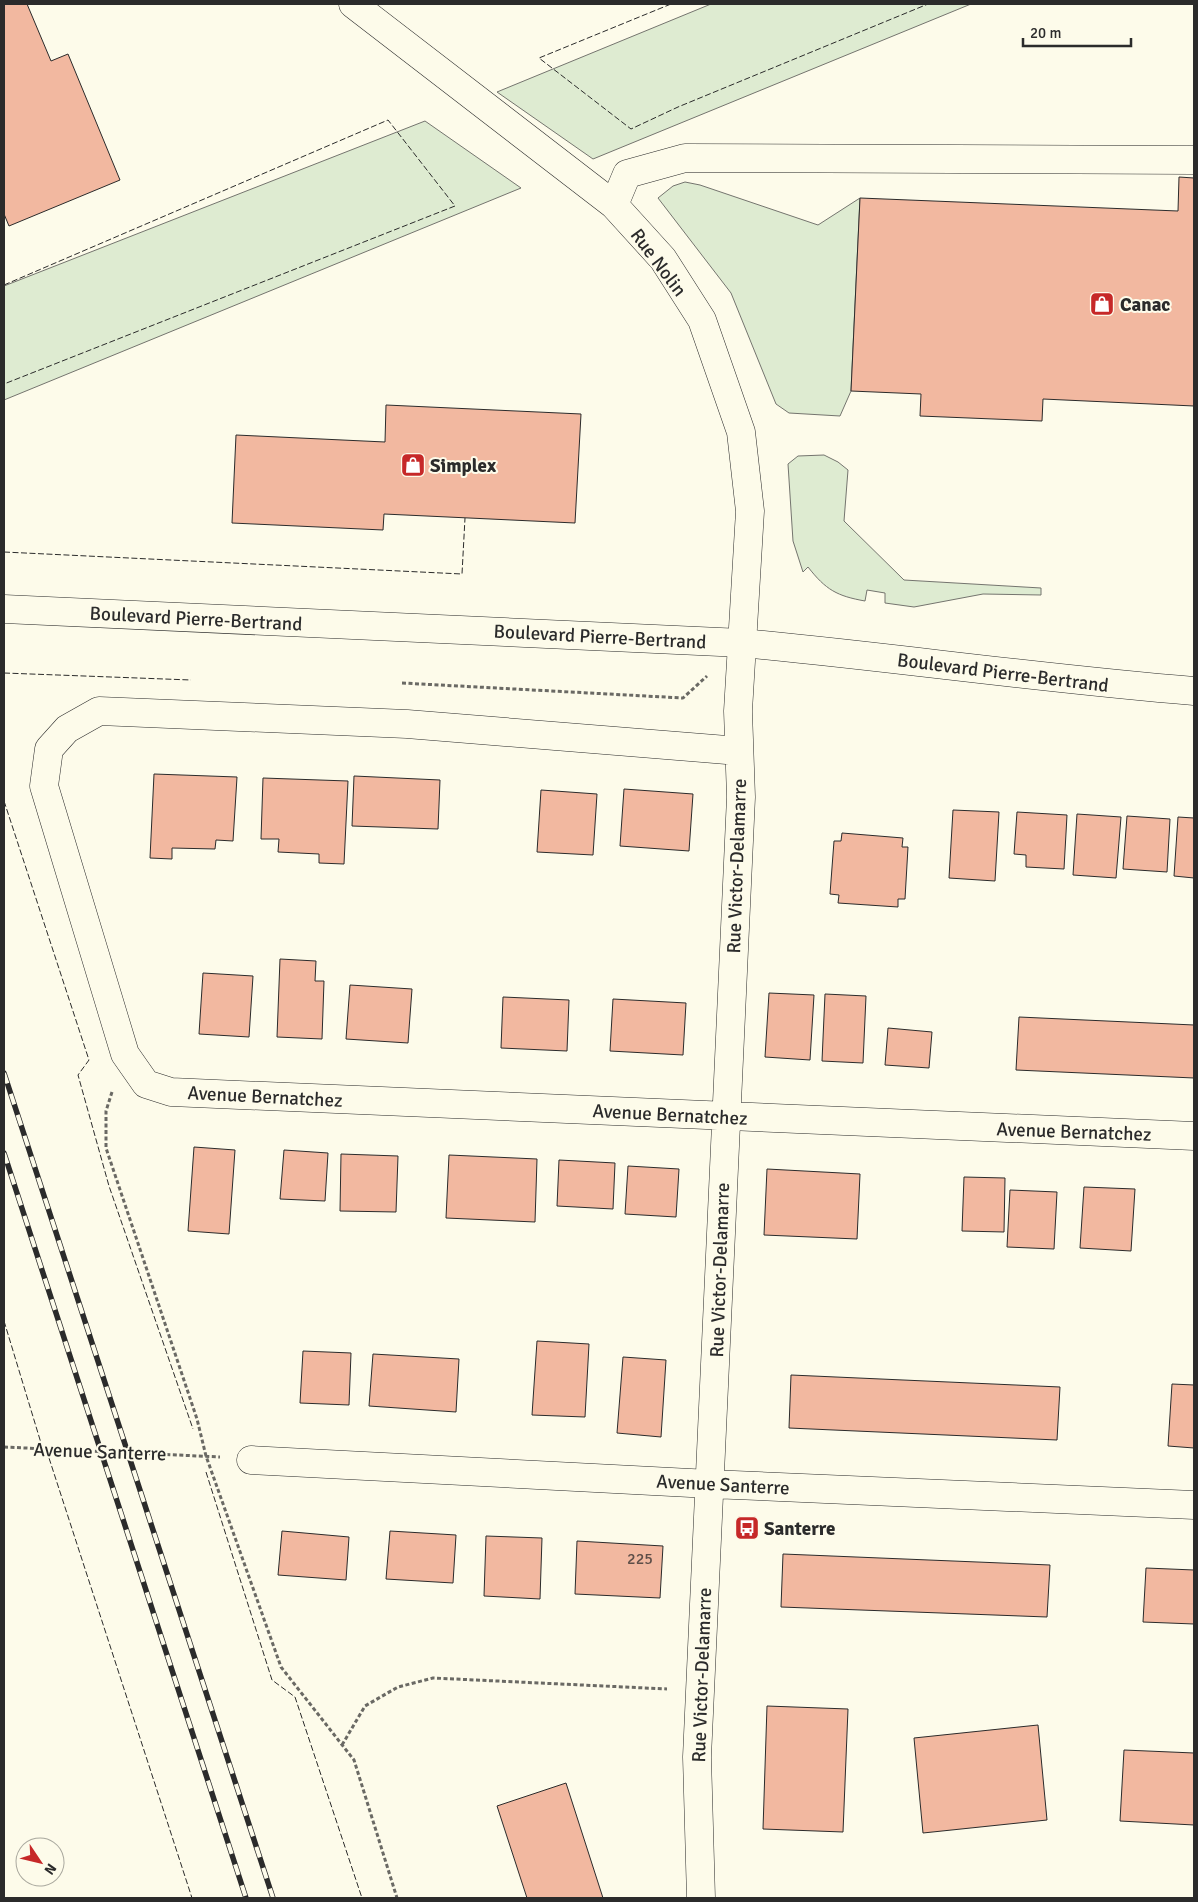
<svg xmlns="http://www.w3.org/2000/svg" width="1198" height="1902" viewBox="0 0 1198 1902" font-family="Signika,sans-serif">
<style>
.green{fill:#deebd1;stroke:#74746e}
.building{fill:#f2b8a0;stroke:#2b2b2b}
.lines{fill:none;stroke-linecap:round;stroke-linejoin:round}
.minor-casing{stroke:#2b2b2b;stroke-width:29}
.major-casing{stroke:#2b2b2b;stroke-width:29}
.path{stroke:#6a6964;stroke-width:3;stroke-dasharray:4 2.5;stroke-linecap:butt}
.minor{stroke:#fdfbea;stroke-width:28}
.major{stroke:#fdfbea;stroke-width:28}
.rail-casing{stroke:#2b2b2b;stroke-width:5.5}
.rail{stroke:#fdfbea;stroke-width:4;stroke-dasharray:11;stroke-linecap:butt}
.fence{stroke:#2b2b2b;stroke-width:1;stroke-dasharray:6 2.5;stroke-linecap:butt}
.labels{text-anchor:middle;stroke-width:4;stroke-linejoin:round;paint-order:stroke}
.number-label{font-size:16px;fill:#5d4e48}
.street-label{font-size:19px;fill:#2b2b2b;stroke:#fdfbea}
.poi-label{font-size:19px;font-weight:bold;fill:#2b2b2b;stroke:#fdfbea;text-anchor:start}
</style>
<rect width="100%" height="100%" fill="#fdfbea"/>
<path class="green" d="M 711,4 L 971,4 L 593,159 L 497,92 Z
M 425,121 L 521,188 L 4,400 L 4,286 Z
M 685,182 L 700,185 L 818,225 L 860,198 L 851,391 L 840,416 L 789,413 L 776,404 L 731,293 L 658,198 L 673,186 Z
M 824,455 L 838,462 L 848,470 L 844,521 L 904,580 L 1041,588 L 1041,595 L 983,594 L 914,607 L 885,603 L 885,593 L 867,590 L 865,601 C 837,596 826,590 808,567 L 803,572 L 793,541 L 788,464 L 798,456 Z"/>
<path class="building" d="M 4,4 L 27,4 L 51,61 L 68,54 L 120,180 L 9,226 L 4,214 Z
M 1179,177 L 1194,178 L 1194,406 L 1043,399 L 1042,421 L 920,416 L 921,394 L 851,391 L 860,198 L 1178,211 Z
M 386,405 L 581,414 L 575,523 L 384,514 L 383,530 L 232,523 L 236,435 L 385,442 Z
M 154,774 L 237,777 L 233,841 L 216,840 L 215,849 L 172,848 L 172,859 L 150,858 Z
M 354,776 L 440,780 L 438,829 L 352,826 Z
M 263,778 L 348,781 L 344,864 L 319,863 L 319,854 L 278,852 L 279,839 L 261,839 Z
M 624,789 L 693,794 L 689,851 L 620,846 Z
M 541,790 L 597,794 L 593,855 L 537,852 Z
M 953,810 L 999,812 L 995,881 L 949,878 Z
M 1017,812 L 1067,815 L 1064,869 L 1026,867 L 1026,855 L 1014,854 Z
M 1077,814 L 1121,817 L 1116,878 L 1073,875 Z
M 1127,816 L 1170,819 L 1167,872 L 1123,869 Z
M 1178,817 L 1194,818 L 1194,878 L 1174,876 Z
M 842,833 L 903,838 L 902,847 L 908,847 L 905,899 L 898,899 L 898,907 L 838,903 L 839,895 L 830,894 L 834,841 L 841,841 Z
M 280,959 L 316,961 L 315,981 L 324,981 L 322,1039 L 277,1037 Z
M 203,973 L 253,976 L 249,1037 L 199,1034 Z
M 350,985 L 412,989 L 408,1043 L 346,1039 Z
M 769,993 L 814,995 L 810,1060 L 765,1057 Z
M 825,994 L 866,996 L 863,1063 L 822,1061 Z
M 503,997 L 569,1000 L 567,1051 L 501,1048 Z
M 613,999 L 686,1003 L 683,1055 L 610,1051 Z
M 1019,1017 L 1194,1025 L 1194,1078 L 1016,1070 Z
M 888,1028 L 932,1032 L 929,1068 L 885,1065 Z
M 194,1147 L 235,1150 L 229,1234 L 188,1231 Z
M 284,1150 L 328,1153 L 325,1201 L 280,1199 Z
M 341,1154 L 398,1156 L 396,1212 L 340,1211 Z
M 449,1155 L 537,1159 L 535,1222 L 446,1218 Z
M 559,1160 L 615,1163 L 613,1209 L 557,1206 Z
M 628,1166 L 679,1169 L 676,1217 L 625,1214 Z
M 767,1169 L 860,1174 L 857,1239 L 764,1235 Z
M 964,1177 L 1005,1178 L 1004,1232 L 962,1231 Z
M 1084,1187 L 1135,1189 L 1131,1251 L 1080,1248 Z
M 1010,1190 L 1057,1192 L 1054,1249 L 1007,1247 Z
M 537,1341 L 589,1344 L 585,1417 L 532,1415 Z
M 303,1351 L 351,1353 L 349,1405 L 300,1403 Z
M 373,1354 L 459,1359 L 456,1412 L 369,1406 Z
M 623,1357 L 666,1360 L 661,1437 L 617,1433 Z
M 791,1375 L 1060,1387 L 1057,1440 L 789,1428 Z
M 1172,1384 L 1194,1385 L 1194,1448 L 1168,1446 Z
M 282,1531 L 349,1537 L 346,1580 L 278,1575 Z
M 390,1531 L 456,1535 L 453,1583 L 386,1579 Z
M 486,1536 L 542,1538 L 540,1599 L 484,1596 Z
M 577,1541 L 663,1546 L 660,1598 L 575,1594 Z
M 783,1554 L 1050,1565 L 1047,1617 L 781,1607 Z
M 1146,1568 L 1194,1570 L 1194,1624 L 1143,1622 Z
M 767,1706 L 848,1709 L 843,1832 L 763,1829 Z
M 1038,1725 L 1047,1820 L 923,1833 L 914,1738 Z
M 1124,1750 L 1194,1753 L 1194,1825 L 1120,1821 Z
M 566,1783 L 603,1898 L 527,1898 L 497,1806 Z"/>
<g class="lines">
<defs>
<path id="minor" d="M 353,4 L 614,205 L 663,259 L 702,320 L 741,432 L 750,511 L 738,711 L 741,797 L 697,1757 L 701,1898
M 614,205 L 627,174 L 685,158 L 1194,160
M 739,751 L 407,724 L 99,711 L 67,729 L 49,749 L 44,786 L 125,1054 L 146,1084 L 171,1092 L 1194,1136
M 251,1460 L 710,1484 L 1194,1505"/>
<path id="major" d="M 4,609 L 742,643 C 893,657 1043,679 1194,691"/>
</defs>
<use href="#minor" class="minor-casing"/>
<use href="#major" class="major-casing"/>
<path class="path" d="M 402,683 L 683,698 L 707,676
M 112,1092 L 106,1111 L 106,1148 L 197,1419 L 206,1456 L 281,1667 L 354,1760 L 397,1898
M 4,1447 L 220,1457
M 342,1745 L 365,1706 L 398,1687 L 433,1678 L 667,1689"/>
<use href="#minor" class="minor"/>
<use href="#major" class="major"/>
<defs>
<path id="rail" d="M 4,1073 L 273,1898
M 4,1153 L 246,1898"/>
</defs>
<use href="#rail" class="rail-casing"/>
<use href="#rail" class="rail"/>
<path class="fence" d="M 671,4 L 539,58 L 631,129 L 678,107 L 928,4
M 4,285 L 388,120 L 455,206 L 4,384
M 4,552 L 462,574 L 465,518
M 4,673 L 191,680
M 4,801 L 89,1060 L 78,1075 L 109,1186 L 193,1429
M 4,1321 L 41,1443
M 49,1458 L 192,1898
M 206,1472 L 272,1680 L 295,1697 L 362,1898"/>
</g>
<defs>
<symbol id="shop-square" viewBox="-11 -11 22 22"><rect x="-9" y="-9" width="18" height="18" rx="4" fill="#c62828" stroke="#fdfbea"/><path d="M-5-2.5h2.3a2.7 3.5 0 0 1 5.4 0H5L5.5 6h-11ZM-1.5-2.5h3a1.5 2.3 0 0 0-3 0Z" fill="#fff"/></symbol>
<symbol id="bus-square" viewBox="-11 -11 22 22"><rect x="-9" y="-9" width="18" height="18" rx="4" fill="#c62828" stroke="#fdfbea"/><path d="M-5-6H5V4H4V6H2V4H-2V6H-4V4H-5ZM-3.5-4V0h7V-4ZM-3.5 1.2v1.5H-2V1.2ZM2 1.2v1.5H3.5V1.2Z" fill="#fff"/></symbol>
</defs>
<g fill-rule="evenodd">
<use href="#shop-square" x="1088" y="290" width="28" height="28"/>
<use href="#shop-square" x="399" y="451" width="28" height="28"/>
<use href="#bus-square" x="733" y="1514" width="28" height="28"/>
</g>
<g class="labels">
<g class="number-label">
<text x="640" y="1564">225</text>
</g>
<g class="street-label">
<text transform="translate(659 262) rotate(53)" y="7">Rue Nolin</text>
<text transform="translate(196 618) rotate(3)" y="7">Boulevard Pierre-Bertrand</text>
<text transform="translate(600 636) rotate(3)" y="7">Boulevard Pierre-Bertrand</text>
<text transform="translate(1003 672) rotate(7)" y="7">Boulevard Pierre-Bertrand</text>
<text transform="translate(736 866) rotate(-88)" y="7">Rue Victor-Delamarre</text>
<text transform="translate(265 1096) rotate(3)" y="7">Avenue Bernatchez</text>
<text transform="translate(670 1114) rotate(3)" y="7">Avenue Bernatchez</text>
<text transform="translate(1074 1131) rotate(2)" y="7">Avenue Bernatchez</text>
<text transform="translate(719 1270) rotate(-88)" y="7">Rue Victor-Delamarre</text>
<text transform="translate(100 1451) rotate(2)" y="7">Avenue Santerre</text>
<text transform="translate(723 1484) rotate(3)" y="7">Avenue Santerre</text>
<text transform="translate(701 1675) rotate(-88)" y="7">Rue Victor-Delamarre</text>
</g>
<g class="poi-label">
<text x="1120" y="311">Canac</text>
<text x="430" y="472">Simplex</text>
<text x="764" y="1535">Santerre</text>
</g>
</g>
<rect width="1198" height="1902" fill="none" stroke="#2b2b2b" stroke-width="10"/>
<g transform="translate(40 1862) rotate(125)"><circle r="24" fill="#fdfbea" stroke="#a9a89e"/>
<path d="M0-4L9 19L0 12L-9 19Z" fill="#c62828"/>
<text y="-8" font-size="14" font-weight="bold" text-anchor="middle" fill="#2b2b2b">N</text>
</g>
<path d="M1023 38v8h108v-8" fill="none" stroke="#2b2b2b" stroke-width="2.5"/>
<text x="1030" y="38" font-size="15" fill="#2b2b2b" stroke="#fdfbea" stroke-width="4" paint-order="stroke">20 m</text>
</svg>
